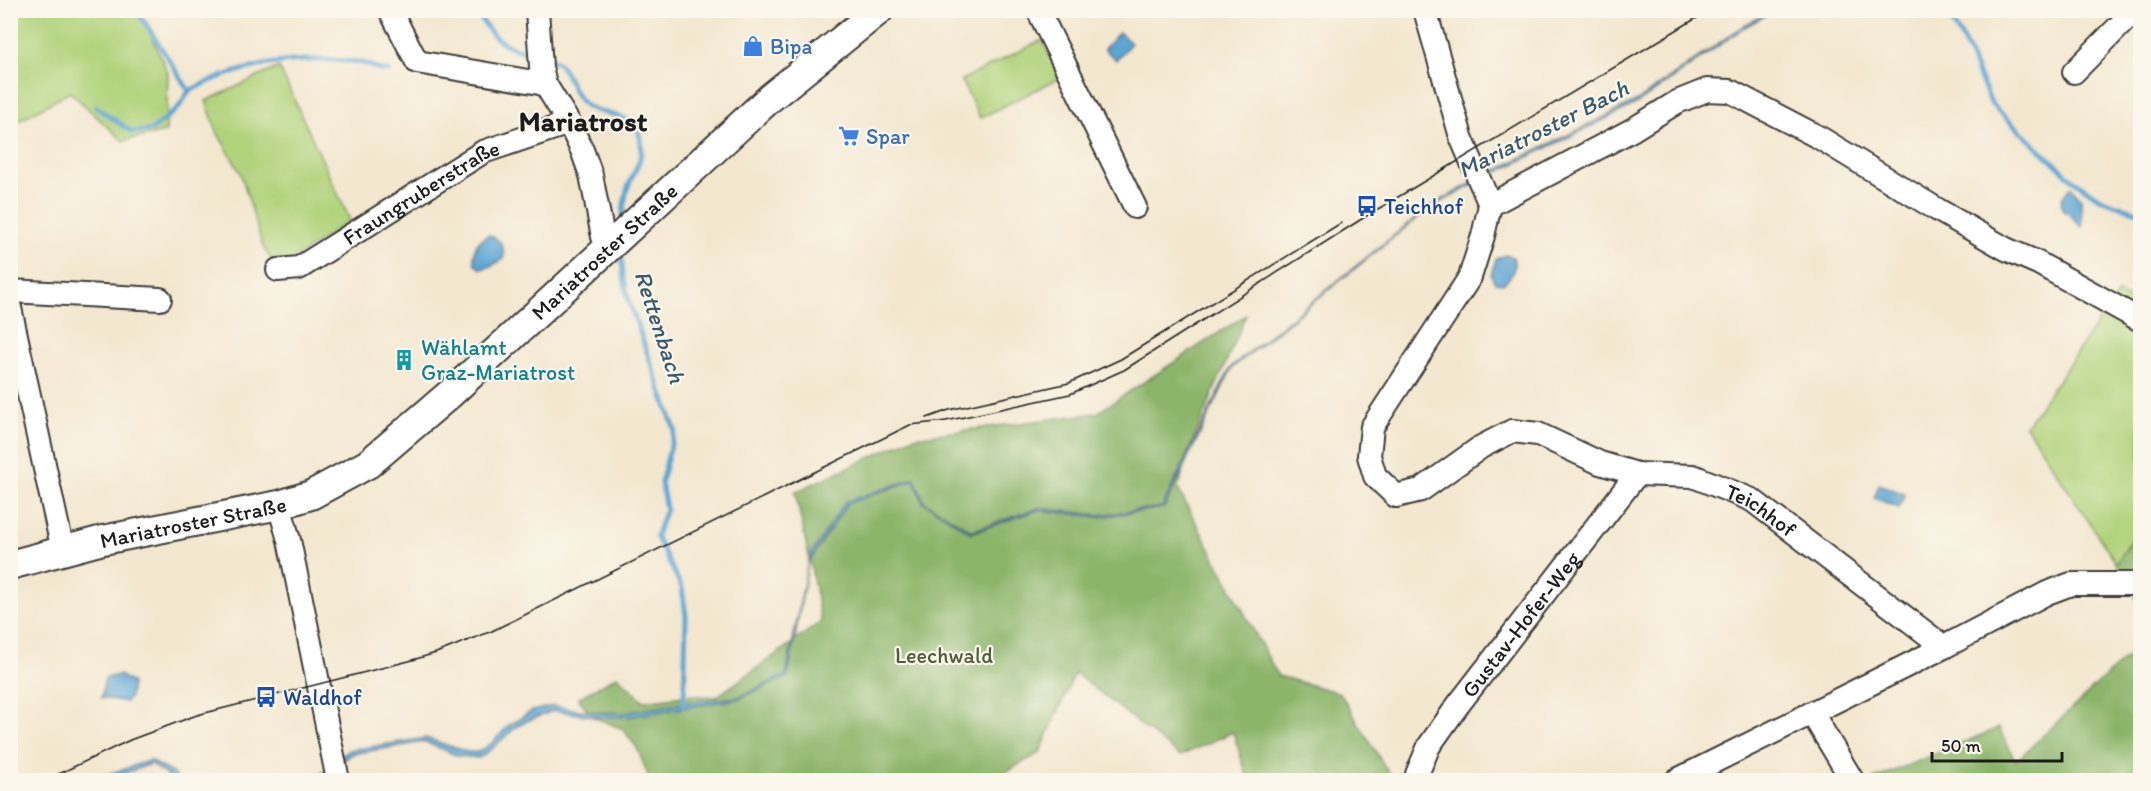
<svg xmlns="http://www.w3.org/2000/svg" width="2151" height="791" viewBox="0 0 2151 791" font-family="Itim,sans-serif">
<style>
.green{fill:#b1d37b;stroke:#66784c;stroke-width:1.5}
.forest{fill:#8cb56b;stroke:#546844;stroke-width:1.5}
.water{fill:#5da5d3;stroke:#3c6078;stroke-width:1.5}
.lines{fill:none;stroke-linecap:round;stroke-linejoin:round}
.stream{stroke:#5da5d3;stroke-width:5}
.minor-casing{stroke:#3c3a37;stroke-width:26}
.major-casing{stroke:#3c3a37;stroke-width:32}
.minor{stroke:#fff;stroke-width:22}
.major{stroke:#fff;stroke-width:28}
.tram{stroke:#1c1c1c;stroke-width:1.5}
.labels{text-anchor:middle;stroke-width:4.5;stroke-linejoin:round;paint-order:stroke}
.shop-label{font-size:22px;fill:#366cbe;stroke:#fbf7ec;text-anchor:start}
.street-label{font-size:22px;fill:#1c1c1c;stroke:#fbf7ec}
.transit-label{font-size:22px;fill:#164399;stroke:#fbf7ec;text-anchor:start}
.culture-label{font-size:22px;fill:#0d838f;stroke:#fbf7ec;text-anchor:start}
.park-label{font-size:22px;fill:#505c3d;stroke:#fbf7ec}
.water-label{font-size:24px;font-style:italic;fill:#395a6e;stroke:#fbf7ec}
.district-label{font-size:28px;font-weight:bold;fill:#1c1c1c;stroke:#fbf7ec}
</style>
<rect width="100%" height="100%" fill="#fbf7ec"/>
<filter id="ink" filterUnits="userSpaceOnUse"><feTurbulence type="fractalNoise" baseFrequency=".0167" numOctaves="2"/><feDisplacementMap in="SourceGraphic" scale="12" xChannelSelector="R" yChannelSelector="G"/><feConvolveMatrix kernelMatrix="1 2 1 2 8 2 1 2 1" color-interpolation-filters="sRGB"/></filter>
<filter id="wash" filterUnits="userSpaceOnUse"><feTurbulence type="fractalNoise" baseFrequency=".008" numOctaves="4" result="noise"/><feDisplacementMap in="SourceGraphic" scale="24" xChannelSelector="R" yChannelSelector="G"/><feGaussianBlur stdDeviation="1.35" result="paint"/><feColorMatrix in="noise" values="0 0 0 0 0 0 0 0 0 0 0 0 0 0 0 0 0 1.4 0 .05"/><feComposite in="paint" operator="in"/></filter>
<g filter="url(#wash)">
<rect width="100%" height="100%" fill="#f3e7cf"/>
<path class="green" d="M 11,10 L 140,11 L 168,73 L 166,132 L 123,141 L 70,92 L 11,125 Z
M 1042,40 L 1060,78 L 980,118 L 961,80 Z
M 279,67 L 350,220 L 278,270 L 263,247 L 241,174 L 217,132 L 206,101 Z
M 2118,293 L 2140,307 L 2140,529 L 2116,563 L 2026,426 Z"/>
<path class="forest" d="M 1246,315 L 1183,464 L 1162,507 L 1098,515 L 1038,508 L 972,531 L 924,502 L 915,478 L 846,502 L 809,557 L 795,492 L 914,437 L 1097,413 Z
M 1183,470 L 1181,480 L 1177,487 L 1278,676 L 1340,693 L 1393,780 L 1248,780 L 1233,732 L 1180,756 L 1075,673 L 1040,753 L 991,780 L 650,780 L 637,748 L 623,729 L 591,716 L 626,717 L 738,699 L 788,677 L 794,641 L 821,622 L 810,561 L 847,504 L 914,480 L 923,502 L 972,533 L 1038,510 L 1098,517 L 1164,508 Z
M 2140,529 L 2140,606 L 2116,563 Z
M 792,643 L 786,675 L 738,697 L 684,703 L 625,713 L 588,711 L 578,698 L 617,676 L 644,701 L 691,695 L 716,697 Z
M 2131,653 L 2140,689 L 2140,780 L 1872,780 L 1999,728 L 2016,761 Z"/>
<path class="water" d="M 1770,11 L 1774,11 L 1745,27 L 1638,103 L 1488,177 L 1430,208 L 1232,368 L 1164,508 L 1098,517 L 1038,510 L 971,533 L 923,502 L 914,480 L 847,504 L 808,563 L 788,677 L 738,699 L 627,717 L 602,717 L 553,711 L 527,721 L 515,728 L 491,750 L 479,758 L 458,756 L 425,742 L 352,754 L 321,780 L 313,780 L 349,750 L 426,738 L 468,752 L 478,752 L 492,743 L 509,725 L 532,711 L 553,706 L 601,713 L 625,713 L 684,703 L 738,697 L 786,675 L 809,557 L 845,502 L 915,478 L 924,502 L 972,531 L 1038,508 L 1098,515 L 1162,507 L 1231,367 L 1429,207 L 1486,175 L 1637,101 L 1743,26 Z
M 1119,32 L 1131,43 L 1116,60 L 1104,49 Z
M 2071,187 L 2081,199 L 2082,227 L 2069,214 L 2063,211 C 2059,200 2063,195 2071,187 Z
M 489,235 C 502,240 504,246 504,259 L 489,267 L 481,269 L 475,264 C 472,252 476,240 489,235 Z
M 1505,255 L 1513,257 C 1517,269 1512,277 1503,284 L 1495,283 L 1491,275 L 1496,259 Z
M 1879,484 L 1905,494 L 1899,508 L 1874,498 Z
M 119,675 L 132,683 L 130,697 L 126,702 L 101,698 L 105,678 Z
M 150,760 L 174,774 L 178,780 L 173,780 L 151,764 L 106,780 L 91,780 Z"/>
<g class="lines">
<path class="stream" d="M 135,10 L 146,24 L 189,91 C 236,66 292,56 345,61 C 351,61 358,61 363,63 C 373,65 378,72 389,71
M 475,10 C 494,39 498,45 533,54
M 1945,10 L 1963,40 L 1992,105 L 2073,180 L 2100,199 L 2140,213
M 545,57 C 569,62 567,86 581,101 C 592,113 609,112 623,118 C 630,120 637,127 639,133 C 647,158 634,168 627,190 C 624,200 623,211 622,222
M 96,107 L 132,132 L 152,130 L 179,107 L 189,91
M 621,249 L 623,274 L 629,302 L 675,430 L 661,482 L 666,509 L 656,536 L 682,588 L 686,616 L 684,705"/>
</g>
</g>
<g filter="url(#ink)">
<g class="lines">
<defs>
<g id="minor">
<path d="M 390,10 L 417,62 L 545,84"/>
<path d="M 537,10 L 541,67 L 545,84 L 569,123 L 582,150 L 591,175 L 603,237 L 610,244"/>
<path d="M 1038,10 L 1135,207"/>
<path id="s1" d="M 1425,10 L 1461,137 L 1490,205 L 1483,236 L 1470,277 L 1372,427 L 1369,456 L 1375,476 L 1396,496 L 1421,490 L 1481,447 L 1512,431 L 1538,434 L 1600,463 L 1637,474 L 1693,476 L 1752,500 L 1944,647 L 1677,780"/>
<path d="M 2074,72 L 2135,10"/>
<path d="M 1490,205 L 1632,130 L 1677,102 L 1707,90 L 1730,91 L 1820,138 L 1938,210 L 2006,249 L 2038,263 L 2140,320"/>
<path id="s2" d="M 278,270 L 299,268 L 483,152 L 569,123"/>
<path d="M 10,291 L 160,299"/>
<path d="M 10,308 L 63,551"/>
<path d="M 279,505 L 289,540 L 338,780"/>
<path d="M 1944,647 L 2047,593 L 2071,584 L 2140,584"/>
<path d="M 1812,713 L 1852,780"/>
<path id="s3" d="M 1417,780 L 1417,774 L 1429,746 L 1458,705 L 1637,474"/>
</g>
<g id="major">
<path id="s4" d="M 10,565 L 103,540 L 279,505 L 311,495 L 368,464 L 451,393 L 770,98 L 879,10"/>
</g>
</defs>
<use href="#minor" class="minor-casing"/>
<use href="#major" class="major-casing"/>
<use href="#minor" class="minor"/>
<use href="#major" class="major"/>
<path class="tram" d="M 927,418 L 949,410 L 1069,383 L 1121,359 L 1341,223
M 46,780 L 130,740 L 197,715 L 409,661 L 436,653 L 492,631 L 910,425 L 946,421 L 1070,394 L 1124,370 L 1368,215 L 1710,10"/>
</g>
</g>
<defs>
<symbol id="shop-bare" viewBox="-9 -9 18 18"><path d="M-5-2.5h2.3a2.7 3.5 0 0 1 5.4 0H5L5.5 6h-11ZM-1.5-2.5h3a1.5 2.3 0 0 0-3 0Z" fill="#3f7fe0" stroke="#fbf7ec" stroke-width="2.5" paint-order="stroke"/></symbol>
<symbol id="supermarket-bare" viewBox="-9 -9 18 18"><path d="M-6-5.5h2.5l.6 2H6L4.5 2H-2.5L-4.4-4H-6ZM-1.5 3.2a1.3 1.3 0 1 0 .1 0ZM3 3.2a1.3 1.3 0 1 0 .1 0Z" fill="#3f7fe0" stroke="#fbf7ec" stroke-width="2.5" paint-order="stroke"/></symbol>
<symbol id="bus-bare" viewBox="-9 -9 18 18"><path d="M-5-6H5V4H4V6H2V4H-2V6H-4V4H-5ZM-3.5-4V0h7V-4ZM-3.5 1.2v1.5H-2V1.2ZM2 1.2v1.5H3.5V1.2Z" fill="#1a4fb4" stroke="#fbf7ec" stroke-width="2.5" paint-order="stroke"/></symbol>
<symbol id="building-bare" viewBox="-9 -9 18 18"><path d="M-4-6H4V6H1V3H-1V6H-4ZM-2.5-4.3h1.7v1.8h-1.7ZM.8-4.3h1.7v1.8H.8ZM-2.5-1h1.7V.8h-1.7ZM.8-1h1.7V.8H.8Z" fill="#0f9aa8" stroke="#fbf7ec" stroke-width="2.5" paint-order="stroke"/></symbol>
</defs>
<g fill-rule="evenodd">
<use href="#shop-bare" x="738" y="31" width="30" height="30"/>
<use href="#supermarket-bare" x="834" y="121" width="30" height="30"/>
<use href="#bus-bare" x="1352" y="191" width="30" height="30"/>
<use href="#building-bare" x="389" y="345" width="30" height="30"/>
<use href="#bus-bare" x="251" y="682" width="30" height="30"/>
</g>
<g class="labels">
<g class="shop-label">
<text x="770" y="54">Bipa</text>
<text x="866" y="144">Spar</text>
</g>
<g class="street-label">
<text dy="8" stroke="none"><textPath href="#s2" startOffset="165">Fraungruberstraße</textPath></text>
<text dy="8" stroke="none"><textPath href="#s4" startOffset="692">Mariatroster Straße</textPath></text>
<text dy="8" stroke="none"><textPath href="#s1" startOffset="939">Teichhof</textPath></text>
<text dy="8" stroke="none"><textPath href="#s4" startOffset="188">Mariatroster Straße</textPath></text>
<text dy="8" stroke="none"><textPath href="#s3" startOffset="189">Gustav-Hofer-Weg</textPath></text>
</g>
<g class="transit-label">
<text x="1384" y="214">Teichhof</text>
<text x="283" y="705">Waldhof</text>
</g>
<g class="culture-label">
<text x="421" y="355">Wählamt<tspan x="421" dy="25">Graz-Mariatrost</tspan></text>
</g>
<g class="park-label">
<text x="944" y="663">Leechwald</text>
</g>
<g class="water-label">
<text transform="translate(1543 129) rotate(-27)" y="8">Mariatroster Bach</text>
<text transform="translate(660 327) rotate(72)" y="8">Rettenbach</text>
</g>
<g class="district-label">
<text x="583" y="131">Mariatrost</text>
</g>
</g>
<rect width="2151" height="791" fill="none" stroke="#fbf7ec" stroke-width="36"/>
<path d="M1932 752v9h130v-9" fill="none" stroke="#1c1c1c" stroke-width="3"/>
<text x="1941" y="752" font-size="18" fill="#1c1c1c" stroke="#fbf7ec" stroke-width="4.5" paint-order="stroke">50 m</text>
</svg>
